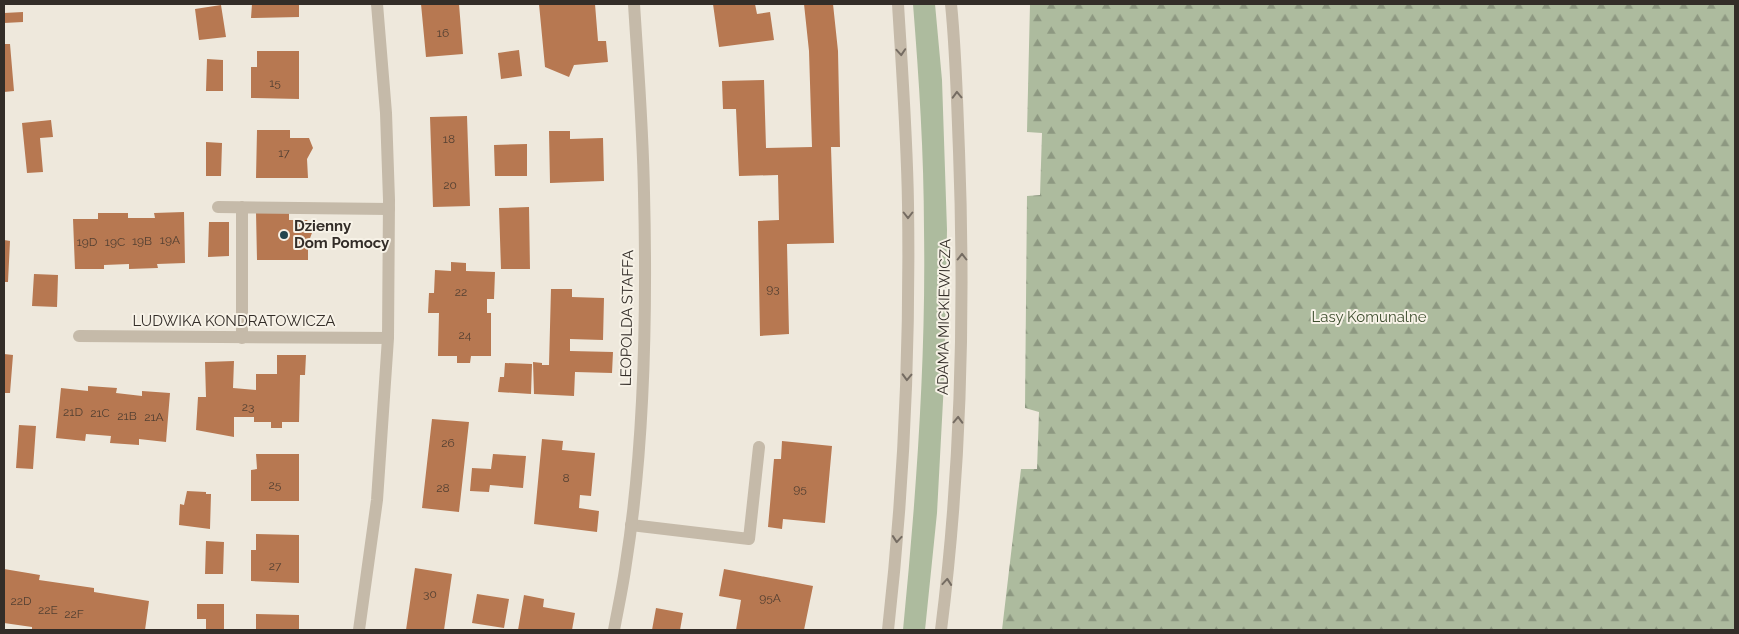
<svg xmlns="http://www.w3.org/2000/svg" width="1739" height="634" viewBox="0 0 1739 634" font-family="Raleway,sans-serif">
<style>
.grass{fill:#adbb9e}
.forest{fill:url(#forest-firs)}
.building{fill:#b77851}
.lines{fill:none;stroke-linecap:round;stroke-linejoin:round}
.service{stroke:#c5baa9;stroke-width:12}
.minor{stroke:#c5baa9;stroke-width:12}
.tertiary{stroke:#c5baa9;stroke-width:12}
.oneway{stroke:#756c62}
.poi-dot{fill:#23464f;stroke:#f7f2e7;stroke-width:2}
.labels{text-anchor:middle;stroke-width:4;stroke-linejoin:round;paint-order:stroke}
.number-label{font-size:12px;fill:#544032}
.poi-label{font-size:15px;font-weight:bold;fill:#332d28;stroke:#f7f2e7;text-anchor:start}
.street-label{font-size:15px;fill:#332d28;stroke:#f7f2e7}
.park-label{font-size:15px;fill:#3e4e2f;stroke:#f7f2e7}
</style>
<defs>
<pattern id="forest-firs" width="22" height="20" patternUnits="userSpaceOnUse" patternTransform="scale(1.25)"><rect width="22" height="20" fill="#adbb9e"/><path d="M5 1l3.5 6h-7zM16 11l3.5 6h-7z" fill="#8d9881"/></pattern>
</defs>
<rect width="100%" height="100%" fill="#eee8dc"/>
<path class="grass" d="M 913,4 L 935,4 L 942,80 L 947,230 L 944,382 L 937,513 L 925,630 L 903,630 C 916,497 926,364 924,230 C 924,155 919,79 913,4 Z"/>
<path class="forest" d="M 1030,4 L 1735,4 L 1735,630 L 1002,630 L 1021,469 L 1037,469 L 1039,412 L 1025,408 L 1027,196 L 1040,195 L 1042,133 L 1027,132 Z"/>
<path class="building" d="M 252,4 L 299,4 L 299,17 L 251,18 Z
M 421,4 L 459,4 L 463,54 L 426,57 Z
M 539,4 L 595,4 L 598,41 L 606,41 L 608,62 L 574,65 L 569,77 L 545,67 Z
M 713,4 L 755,4 L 757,14 L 770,12 L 774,40 L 719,47 Z
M 804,4 L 833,4 L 838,51 L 840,147 L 831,147 L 834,243 L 787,244 L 789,334 L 760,336 L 758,221 L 779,220 L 778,175 L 739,176 L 736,109 L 723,109 L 722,81 L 764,80 L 766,148 L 812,147 L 809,51 Z
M 221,5 L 226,37 L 199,40 L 195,9 Z
M 23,12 L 23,22 L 4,23 L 4,13 Z
M 4,44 L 10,44 L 14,91 L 4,92 Z
M 519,50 L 522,76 L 501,79 L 498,53 Z
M 257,51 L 299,51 L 299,99 L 251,98 L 251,67 L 257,67 Z
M 207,59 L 223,60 L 223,91 L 206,91 Z
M 467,116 L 470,206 L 433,207 L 430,117 Z
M 51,120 L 53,137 L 40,138 L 43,172 L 27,173 L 22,123 Z
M 257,130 L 290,130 L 290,138 L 309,138 L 313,148 L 307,159 L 308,178 L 256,178 Z
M 549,131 L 570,131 L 570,139 L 603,138 L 604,181 L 550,183 Z
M 206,142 L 222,143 L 221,176 L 206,176 Z
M 527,144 L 527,176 L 495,176 L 494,145 Z
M 529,207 L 530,269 L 501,269 L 499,208 Z
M 184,212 L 185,263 L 157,264 L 158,268 L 129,269 L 129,264 L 104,265 L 104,269 L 75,269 L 73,219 L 98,219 L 98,213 L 128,213 L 128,218 L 155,218 L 154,213 Z
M 256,212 L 289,212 L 289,220 L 307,220 L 313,230 L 309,241 L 308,241 L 308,260 L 257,260 Z
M 209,222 L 229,222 L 229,256 L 208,257 Z
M 4,240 L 10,241 L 8,282 L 4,282 Z
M 451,262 L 466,263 L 466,271 L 495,272 L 494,299 L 487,299 L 487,313 L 491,313 L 491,356 L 471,356 L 470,363 L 457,363 L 457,356 L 438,356 L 439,313 L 428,313 L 429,293 L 434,293 L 435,270 L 451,271 Z
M 34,274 L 58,275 L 57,307 L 32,306 Z
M 551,289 L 572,289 L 572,297 L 604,298 L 603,340 L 570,339 L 570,351 L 613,352 L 612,373 L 575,372 L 574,396 L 534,394 L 533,362 L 542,363 L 542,365 L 549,365 Z
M 4,354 L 13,355 L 10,393 L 4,393 Z
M 277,355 L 306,355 L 305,375 L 300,375 L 299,422 L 282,422 L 282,428 L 271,428 L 271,422 L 254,422 L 254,417 L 234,417 L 234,437 L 196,430 L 198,397 L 206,397 L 205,362 L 234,361 L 233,388 L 256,390 L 256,374 L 277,374 Z
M 505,363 L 532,364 L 531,394 L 498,392 L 500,377 L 504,377 Z
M 88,386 L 117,388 L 116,393 L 142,396 L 142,391 L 170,393 L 166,442 L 139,439 L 139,445 L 110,443 L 111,436 L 86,434 L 85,441 L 56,438 L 61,388 L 88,391 Z
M 432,419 L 469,422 L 459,512 L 422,508 Z
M 19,425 L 36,426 L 33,469 L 16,468 Z
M 542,439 L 563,441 L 562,450 L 595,453 L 591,496 L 580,495 L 579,508 L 599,511 L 597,532 L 534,524 Z
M 782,441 L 832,446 L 825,523 L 783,519 L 782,529 L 768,527 L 774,459 L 781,459 Z
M 256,454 L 299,454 L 299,501 L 251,501 L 251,470 L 257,469 Z
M 493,454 L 526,456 L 523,488 L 490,485 L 489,492 L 470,491 L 472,468 L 491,469 Z
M 187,491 L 206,492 L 206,494 L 211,494 L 210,529 L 179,525 L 180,504 L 184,505 Z
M 256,534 L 299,535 L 299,583 L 251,581 L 251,550 L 256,550 Z
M 206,541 L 224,542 L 223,574 L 205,574 Z
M 415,568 L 452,574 L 444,630 L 406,630 Z
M 4,569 L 40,575 L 39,580 L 94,588 L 94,592 L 149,601 L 145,630 L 32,630 L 32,627 L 4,623 Z
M 724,569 L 813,586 L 804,630 L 736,630 L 741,600 L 719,596 Z
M 477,594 L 509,599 L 504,628 L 472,623 Z
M 524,595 L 544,599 L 543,607 L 575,613 L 572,630 L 518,630 Z
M 197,604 L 224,604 L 224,630 L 206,630 L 206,619 L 197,619 Z
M 656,608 L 683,613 L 680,630 L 652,630 Z
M 256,614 L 299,615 L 299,630 L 256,630 Z"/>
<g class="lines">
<path class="service" d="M 218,207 L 389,209
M 242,207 L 242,338
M 631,525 L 749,539 L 759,447"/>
<path class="minor" d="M 79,336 L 388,338
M 359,630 L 377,500 L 388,338 L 389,200 L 386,113 L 377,4
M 614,630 C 618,608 623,586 626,563 C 645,443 647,314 644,193 C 643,130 638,67 634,4"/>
<path class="tertiary" d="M 888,630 C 904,489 910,346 908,204 C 907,137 902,70 898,4
M 941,630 C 961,472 965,311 959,151 C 957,102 956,53 951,4"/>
</g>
<defs><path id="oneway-chevron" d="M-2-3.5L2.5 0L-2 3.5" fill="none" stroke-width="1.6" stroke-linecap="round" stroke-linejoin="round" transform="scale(1.25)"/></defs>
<g class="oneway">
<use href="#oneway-chevron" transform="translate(901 52) rotate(86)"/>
<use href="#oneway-chevron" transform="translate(957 95) rotate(-92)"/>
<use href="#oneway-chevron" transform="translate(908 215) rotate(90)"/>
<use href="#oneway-chevron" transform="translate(962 257) rotate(-90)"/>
<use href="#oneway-chevron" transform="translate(907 377) rotate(92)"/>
<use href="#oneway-chevron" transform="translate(958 420) rotate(-88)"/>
<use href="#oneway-chevron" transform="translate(897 539) rotate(95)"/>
<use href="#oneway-chevron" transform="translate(947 582) rotate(-85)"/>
</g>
<circle class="poi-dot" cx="284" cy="235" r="5"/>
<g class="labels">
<g class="number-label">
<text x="443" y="37">16</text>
<text x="275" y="87">15</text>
<text x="449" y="143">18</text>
<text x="284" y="157">17</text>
<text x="450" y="189">20</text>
<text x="170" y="244">19A</text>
<text x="142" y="245">19B</text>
<text x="87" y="246">19D</text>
<text x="115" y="246">19C</text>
<text x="773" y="293">93</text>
<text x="461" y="296">22</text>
<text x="465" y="339">24</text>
<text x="248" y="411">23</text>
<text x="73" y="416">21D</text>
<text x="100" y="417">21C</text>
<text x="127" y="420">21B</text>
<text x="154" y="421">21A</text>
<text x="448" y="447">26</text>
<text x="566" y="482">8</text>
<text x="275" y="489">25</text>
<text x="443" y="492">28</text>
<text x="800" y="493">95</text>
<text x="275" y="570">27</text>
<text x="430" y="598">30</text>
<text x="770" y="602">95A</text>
<text x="21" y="605">22D</text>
<text x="48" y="614">22E</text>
<text x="74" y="618">22F</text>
</g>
<g class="poi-label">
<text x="294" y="231">Dzienny<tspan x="294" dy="17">Dom Pomocy</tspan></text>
</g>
<g class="street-label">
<text transform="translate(944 317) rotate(-89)" y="5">ADAMA MICKIEWICZA</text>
<text transform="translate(627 318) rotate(-89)" y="5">LEOPOLDA STAFFA</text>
<text x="234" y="326">LUDWIKA KONDRATOWICZA</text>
</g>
<g class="park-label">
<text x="1369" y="322">Lasy Komunalne</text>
</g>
</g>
<rect width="1739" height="634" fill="none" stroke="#332d28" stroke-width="10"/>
</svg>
